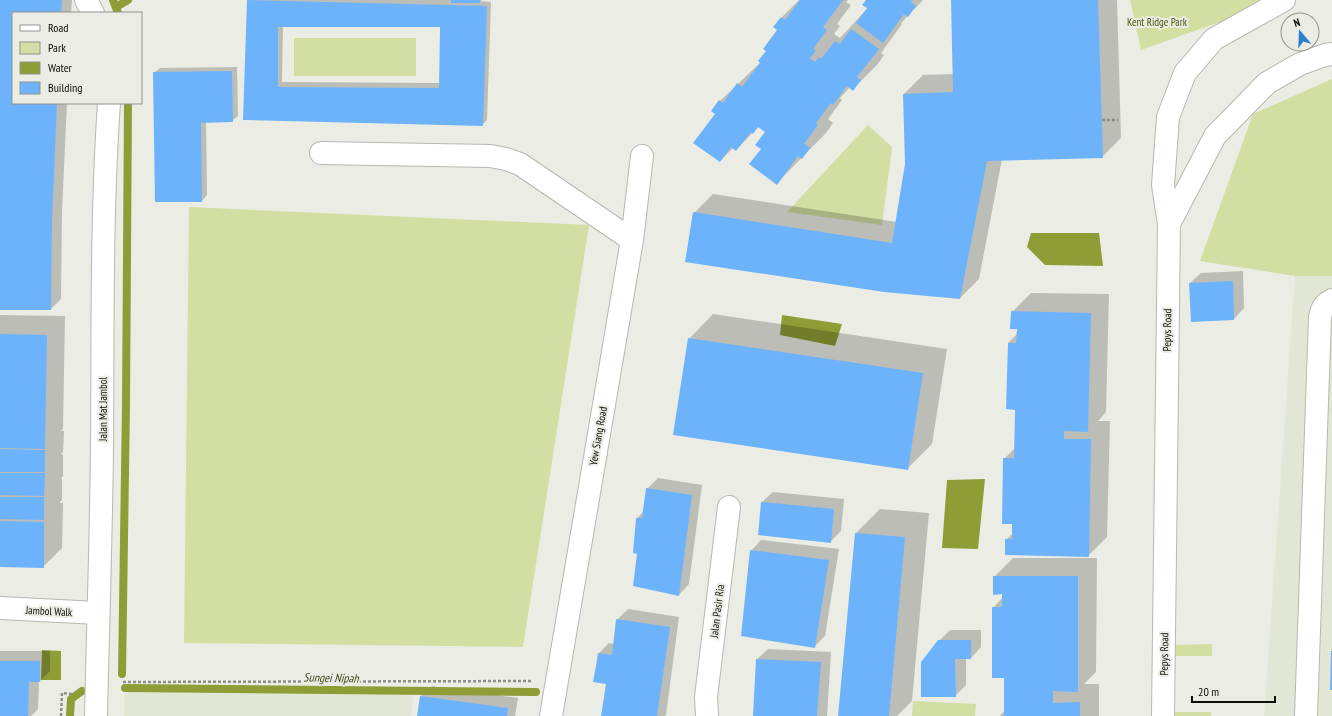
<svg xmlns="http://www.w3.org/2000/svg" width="1332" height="716" viewBox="0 0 1332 716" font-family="'PT Sans Narrow',sans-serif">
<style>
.built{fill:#e2e6d5}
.green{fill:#d3dea3}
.water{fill:#8e9d36}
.shadow{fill:#0003;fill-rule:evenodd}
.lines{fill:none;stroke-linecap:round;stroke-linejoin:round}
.stream{stroke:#8e9d36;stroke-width:8}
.building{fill:#6db3fc;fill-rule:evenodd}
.minor-casing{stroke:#b7b9b0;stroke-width:24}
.path{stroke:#8e8f89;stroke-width:2.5;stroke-dasharray:3 2;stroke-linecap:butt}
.minor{stroke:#fff;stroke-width:22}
.labels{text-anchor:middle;stroke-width:4;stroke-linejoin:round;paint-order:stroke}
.park-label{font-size:11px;fill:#4b5405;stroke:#ebede4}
.street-label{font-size:11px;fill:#0d0d0a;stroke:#ebede4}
.water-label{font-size:12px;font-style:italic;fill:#42481e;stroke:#ebede4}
</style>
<rect width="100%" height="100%" fill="#ebede4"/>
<path class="built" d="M 1332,275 L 1332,716 L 1264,716 L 1295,276 Z
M 125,690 L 414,692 L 411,716 L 124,716 Z"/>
<path class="green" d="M 1130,0 L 1282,0 L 1141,50 Z
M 294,38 L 416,38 L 416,76 L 294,76 Z
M 1332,79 L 1332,276 L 1295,276 L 1200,261 L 1253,114 Z
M 868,125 L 892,147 L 882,225 L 787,212 Z
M 189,207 L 589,225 L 523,647 L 184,643 Z
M 1212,644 L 1212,656 L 1175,656 L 1175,645 Z
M 913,701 L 976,704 L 975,716 L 912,716 Z
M 1175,712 L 1211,712 L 1211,716 L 1175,716 Z"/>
<path class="water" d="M 1031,233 L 1099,233 L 1103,266 L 1045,265 L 1027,247 Z
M 782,315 L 842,324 L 835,346 L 780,335 Z
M 985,479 L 978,549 L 942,548 L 947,480 Z
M 42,650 L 61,651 L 61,680 L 41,680 Z"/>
<path class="shadow" d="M 0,0 L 72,0 L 71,13 L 13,13 L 13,103 L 67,103 L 62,211 L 61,299 L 51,309 L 0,309 Z
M 248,0 L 482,0 L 481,1 L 491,2 L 487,120 L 482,125 L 244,119 ZM 283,26 L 441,26 L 440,83 L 282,82 Z
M 799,0 L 848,0 L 846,2 L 851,5 L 837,24 L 840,26 L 834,34 L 840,38 L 868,8 L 867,0 L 923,0 L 901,23 L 902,24 L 881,53 L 884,55 L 877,65 L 853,89 L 850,87 L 840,98 L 842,100 L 828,119 L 833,123 L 826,133 L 777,183 L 762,149 L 767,132 L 759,126 L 736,150 L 733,148 L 720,161 L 716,114 L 720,101 L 761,62 L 779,30 L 775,27 L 782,17 Z
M 952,0 L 1117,0 L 1121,138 L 1102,157 L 1002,159 L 979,279 L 960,298 L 694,213 L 713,194 L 897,222 L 906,164 L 904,94 L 923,75 L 954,74 Z
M 237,67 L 238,116 L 232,121 L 206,122 L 207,195 L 202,201 L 154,73 L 160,68 Z
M 1243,271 L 1244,308 L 1234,319 L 1190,283 L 1201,273 Z
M 1031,293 L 1109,294 L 1106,412 L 1098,421 L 1110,421 L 1107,537 L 1087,557 L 1087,556 L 1006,540 L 1013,533 L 1013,523 L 1004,459 L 1015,448 L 1016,409 L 1008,343 L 1017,334 L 1018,328 L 1012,312 Z
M 713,314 L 947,349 L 932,444 L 907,469 L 689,339 Z
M 0,315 L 65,316 L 63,429 L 61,431 L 64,431 L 63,452 L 61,454 L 63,455 L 63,476 L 61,479 L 62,479 L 62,500 L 59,503 L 63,503 L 62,548 L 43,567 L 0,566 Z
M 658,478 L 702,485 L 689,584 L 679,595 L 638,553 L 637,518 L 644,511 L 647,489 Z
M 773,492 L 844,499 L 841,531 L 830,542 L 762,502 Z
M 880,509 L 929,513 L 912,701 L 897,716 L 839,716 L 856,533 Z
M 761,540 L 839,549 L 825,636 L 815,646 L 751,551 Z
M 1013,558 L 1097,558 L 1096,672 L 1084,684 L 1099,684 L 1099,716 L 1000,716 L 1005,710 L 1005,677 L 993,608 L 1003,597 L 1003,593 L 994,577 Z
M 628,609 L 679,617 L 666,715 L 665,716 L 602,716 L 607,683 L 599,653 L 609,643 L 614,644 L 617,620 Z
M 950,630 L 981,630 L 981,647 L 971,658 L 966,658 L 966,685 L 955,696 L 939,641 Z
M 768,649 L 831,652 L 827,716 L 754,716 L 757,659 Z
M 0,651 L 50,651 L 50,671 L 39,682 L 38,709 L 31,716 L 0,716 Z
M 432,686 L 518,698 L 515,716 L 418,716 L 421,696 Z"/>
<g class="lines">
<path class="stream" d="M 113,0 L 118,13
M 116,7 L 128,0
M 122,674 L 126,405 L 128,103
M 125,688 L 536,692
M 70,716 L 71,699 L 82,691"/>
</g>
<path class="building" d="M 0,0 L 62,0 L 61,13 L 13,13 L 13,103 L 57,103 L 52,221 L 51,310 L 0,310 Z
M 247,0 L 487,6 L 483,126 L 243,120 ZM 278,27 L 440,27 L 439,88 L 278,87 Z
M 451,0 L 480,0 L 480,3 L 451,3 Z
M 800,0 L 843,0 L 823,27 L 827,30 L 813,49 L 816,51 L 810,58 L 815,62 L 819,57 L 821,59 L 835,41 L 840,44 L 851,29 L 879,49 L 857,77 L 861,80 L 853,91 L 847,86 L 833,105 L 831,103 L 816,123 L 818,125 L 804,144 L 810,148 L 802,159 L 798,156 L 777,185 L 749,164 L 761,149 L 755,145 L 765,132 L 758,127 L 753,134 L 751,132 L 736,151 L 731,147 L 720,162 L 693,143 L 715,114 L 711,111 L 719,100 L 723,103 L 737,83 L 742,87 L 760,63 L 758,61 L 766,51 L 763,49 L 777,30 L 773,27 L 781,17 L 785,20 Z
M 866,0 L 912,0 L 911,2 L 916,6 L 908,17 L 904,14 L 883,43 L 856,23 L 867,8 L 862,5 Z
M 951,0 L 1098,0 L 1103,158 L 987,161 L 960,299 L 884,292 L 685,262 L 693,212 L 892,243 L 905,164 L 903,94 L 953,92 Z
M 232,71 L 233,122 L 201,123 L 202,202 L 155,202 L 153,72 Z
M 1233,281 L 1234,320 L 1191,322 L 1189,283 Z
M 1011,311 L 1091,313 L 1088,432 L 1064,431 L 1064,439 L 1091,439 L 1089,557 L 1005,555 L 1005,539 L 1012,539 L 1012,524 L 1002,524 L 1003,458 L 1014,458 L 1015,410 L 1006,409 L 1008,343 L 1016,343 L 1017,329 L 1010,329 Z
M 0,334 L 47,335 L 45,449 L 0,448 L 0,403 L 44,403 L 0,403 Z
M 688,338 L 923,373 L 908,470 L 673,435 Z
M 0,449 L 45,450 L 45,472 L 0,472 Z
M 0,473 L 45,473 L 44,496 L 0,495 Z
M 646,488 L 692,495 L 679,596 L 633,586 L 637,554 L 633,553 L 636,518 L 642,518 Z
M 0,497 L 44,497 L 44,520 L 0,519 Z
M 761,502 L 834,509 L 831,543 L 758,535 Z
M 0,521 L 44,522 L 44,568 L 0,567 Z
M 855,533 L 905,537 L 889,716 L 838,716 Z
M 750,550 L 829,560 L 815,648 L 741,636 Z
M 993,576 L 1078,576 L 1078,692 L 1053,691 L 1053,703 L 1080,702 L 1080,716 L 1004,716 L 1004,678 L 992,678 L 992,607 L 1002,607 L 1002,594 L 993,595 Z
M 616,619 L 670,627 L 657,716 L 601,716 L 606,684 L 593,682 L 596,666 L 598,653 L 612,655 Z
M 938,640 L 971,640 L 971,659 L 955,659 L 956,697 L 921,697 L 921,662 Z
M 1331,651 L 1332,651 L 1332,690 L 1330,690 Z
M 756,659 L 821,662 L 817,716 L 753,716 Z
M 0,661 L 40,661 L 40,682 L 29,682 L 28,716 L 0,716 Z
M 420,696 L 508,708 L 507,716 L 417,716 Z"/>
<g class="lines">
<defs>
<path id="minor" d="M 86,0 L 93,13
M 321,153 L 490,156 L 506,159 L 520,164 L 632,240
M 1169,224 L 1215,136 L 1267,83 L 1300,64 L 1325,55 L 1332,54
M 0,608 L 98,613
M 96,716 C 98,627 101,537 102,448 C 103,333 101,218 109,103
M 551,716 L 632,240 L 642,156
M 707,716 L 706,697 L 729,507
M 1163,716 L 1169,224 L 1163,185 L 1168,117 L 1185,73 L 1214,39 L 1284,0
M 1306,716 L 1320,317 C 1322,308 1324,304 1332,300"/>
</defs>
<use href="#minor" class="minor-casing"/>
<path class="path" d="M 141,69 L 142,69
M 1102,120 L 1118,120
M 123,682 L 532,681
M 61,716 L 62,693 L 72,694"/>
<use href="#minor" class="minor"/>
</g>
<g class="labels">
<g class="park-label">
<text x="1157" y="26">Kent Ridge Park</text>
</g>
<g class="street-label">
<text transform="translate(1167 330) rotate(-89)" y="4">Pepys Road</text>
<text transform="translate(103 409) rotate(-90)" y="4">Jalan Mat Jambol</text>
<text transform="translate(598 436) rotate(-80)" y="4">Yew Siang Road</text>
<text transform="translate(49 611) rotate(3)" y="4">Jambol Walk</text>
<text transform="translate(717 611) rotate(-83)" y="4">Jalan Pasir Ria</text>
<text transform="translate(1164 654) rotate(-89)" y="4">Pepys Road</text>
</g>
<g class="water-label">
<text transform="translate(331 678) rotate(1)" y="4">Sungei Nipah</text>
</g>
</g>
<rect x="12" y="12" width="130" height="92" fill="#ebede4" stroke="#92938d"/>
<rect x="20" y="25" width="20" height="6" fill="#ffffff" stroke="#92938d"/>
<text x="48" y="32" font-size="12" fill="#0d0d0a">Road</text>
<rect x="20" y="42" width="20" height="12" fill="#d3dea3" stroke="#92938d"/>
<text x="48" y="52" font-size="12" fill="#0d0d0a">Park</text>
<rect x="20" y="62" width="20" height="12" fill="#8e9d36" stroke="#92938d"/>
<text x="48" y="72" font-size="12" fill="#0d0d0a">Water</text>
<rect x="20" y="82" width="20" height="12" fill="#6db3fc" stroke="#92938d"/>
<text x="48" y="92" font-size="12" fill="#0d0d0a">Building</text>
<g transform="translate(1300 32) rotate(341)"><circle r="19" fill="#ebede4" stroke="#92938d"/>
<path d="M0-3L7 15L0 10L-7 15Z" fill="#2b7fcd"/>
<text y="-6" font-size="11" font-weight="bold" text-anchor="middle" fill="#0d0d0a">N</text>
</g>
<path d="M1192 696v6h83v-6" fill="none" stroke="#0d0d0a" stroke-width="2"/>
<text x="1198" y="696" font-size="12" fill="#0d0d0a" stroke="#ebede4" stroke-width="3" paint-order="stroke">20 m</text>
</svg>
